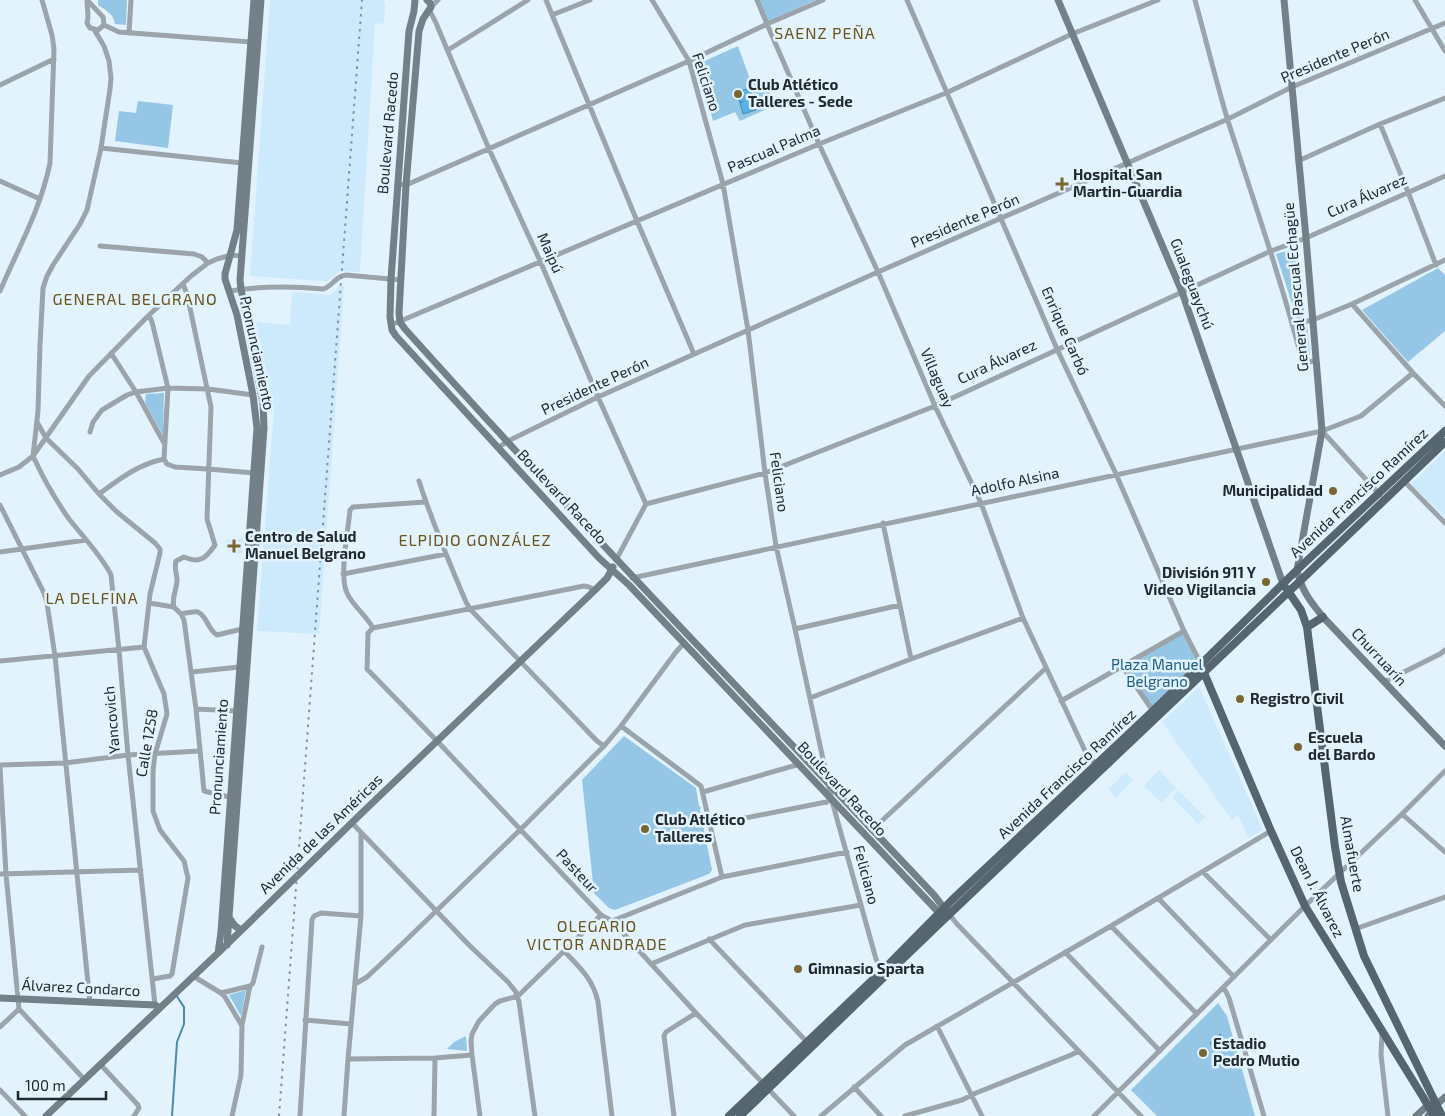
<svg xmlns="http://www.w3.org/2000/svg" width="1445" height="1116" viewBox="0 0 1445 1116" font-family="'Exo 2',sans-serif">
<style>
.built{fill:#cde9fc}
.green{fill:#95c6e6}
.water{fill:url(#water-ripples);stroke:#4988af}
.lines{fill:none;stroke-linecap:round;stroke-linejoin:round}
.stream{stroke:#4988af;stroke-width:2}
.street{stroke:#9ba4aa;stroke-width:5}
.secondary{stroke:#738088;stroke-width:7}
.primary{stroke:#566670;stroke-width:8}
.rail{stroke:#849199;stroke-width:2;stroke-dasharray:2.5 5;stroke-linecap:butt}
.poi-dot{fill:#7a6635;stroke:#e2f3fe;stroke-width:2}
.labels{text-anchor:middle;stroke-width:5;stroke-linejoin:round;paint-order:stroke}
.street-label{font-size:15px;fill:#21292f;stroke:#e2f3fe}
.poi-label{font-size:15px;font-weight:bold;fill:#21292f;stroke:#e2f3fe;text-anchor:start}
.park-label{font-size:15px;fill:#1d5e82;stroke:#e2f3fe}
.neighbourhood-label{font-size:16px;letter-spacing:1px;fill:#6a541a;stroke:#e2f3fe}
</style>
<defs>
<pattern id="water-ripples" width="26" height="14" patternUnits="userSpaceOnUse" patternTransform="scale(1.25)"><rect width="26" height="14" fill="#5ab1e6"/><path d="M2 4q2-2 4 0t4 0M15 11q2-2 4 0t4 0" fill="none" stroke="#4a90bb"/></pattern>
</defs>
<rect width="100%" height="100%" fill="#e2f3fe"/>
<path class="built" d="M 270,0 L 384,0 L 385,6 L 384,24 L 375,23 L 360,272 L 340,271 L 328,281 L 325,281 L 250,276 Z
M 340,286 L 344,286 L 319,634 L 257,631 L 274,409 L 256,322 L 290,325 L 292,292 L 330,295 Z
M 1445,451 L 1445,517 L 1411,484 Z
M 243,538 L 242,554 L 233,554 L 225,546 L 225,540 Z
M 1199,687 L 1263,830 L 1248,838 L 1238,815 L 1232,820 L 1162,722 Z
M 1159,770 L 1176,788 L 1161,803 L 1144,786 Z
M 1126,772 L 1133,780 L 1116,798 L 1109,789 Z
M 1178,790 L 1205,817 L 1198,824 L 1172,797 Z"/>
<path class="green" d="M 98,0 L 127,0 L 126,25 L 115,24 C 114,15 106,10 98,5 Z
M 759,0 L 816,0 L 768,21 Z
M 738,46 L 751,82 L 763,80 L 776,105 L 740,121 L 735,112 L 713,121 L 698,64 Z
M 138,101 L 173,105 L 168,148 L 115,141 L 119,111 L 136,113 Z
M 1296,248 L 1305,318 L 1297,319 L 1276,254 Z
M 1438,268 L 1445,275 L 1445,331 L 1408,362 L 1362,310 Z
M 1307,324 L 1310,355 L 1302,357 L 1294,329 Z
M 164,393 L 163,435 L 145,403 L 146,394 Z
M 1184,631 L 1201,664 L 1153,711 L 1122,666 Z
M 624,736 L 696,788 L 699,806 L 701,807 L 700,809 L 712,870 L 709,874 L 615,910 L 609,908 L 594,893 L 582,780 Z
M 246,990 L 241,1016 L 229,995 Z
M 1218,1003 L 1227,1016 L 1255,1116 L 1157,1116 L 1131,1090 Z
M 466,1036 L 467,1051 L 447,1049 L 454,1042 Z"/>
<path class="water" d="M 750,88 L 756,110 L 743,114 L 737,92 Z
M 1220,1034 L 1225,1040 L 1214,1050 L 1210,1043 Z"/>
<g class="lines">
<path class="stream" d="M 172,1116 L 177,1042 L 184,1024 L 184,1007 L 176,995"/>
<path class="street" d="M 87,0 L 103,17 L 104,25 L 98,30 L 90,28 L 87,23 L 88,17 Z
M 546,0 L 637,221 L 694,354
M 652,0 L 689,61 L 723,184 L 748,330 L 765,473 L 776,546 L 795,629 L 832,801 L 876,959 L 882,971
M 757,0 L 767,24 L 819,144 L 878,272 L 935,406 L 981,503 L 1023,618 L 1086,753 L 1096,764
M 907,0 L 1057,349 L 1116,474 L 1184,631 L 1201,664
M 1195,0 C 1206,40 1216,81 1228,121 C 1254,202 1282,282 1303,364 L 1316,360
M 1415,0 L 1445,51
M 431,7 L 438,0
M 430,11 L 436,23 L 489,149 L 541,263 L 598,397 L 646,504
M 552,15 L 590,0
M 104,25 L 119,32 L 251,42
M 129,33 L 131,0
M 448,50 L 528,0
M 0,85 L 54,59
M 1380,124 L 1408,192 L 1436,265
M 101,148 L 242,163
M 1298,161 L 1380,124 L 1445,98
M 0,181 L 40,199
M 397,184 L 406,185 L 689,61 L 767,24 L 823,0
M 100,246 L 194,254 L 202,257 L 208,263
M 0,291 C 18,249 41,208 50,163 L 54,49 L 52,35 L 42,0
M 230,291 C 260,286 292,286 323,289 C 332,287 335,276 346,275 L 401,280
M 1352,304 L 1413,373 L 1445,406
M 149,315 L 152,322 L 168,388 L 164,459 L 167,464 L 175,467 L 208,469 L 254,473
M 1293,324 L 1313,320 L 1352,304 L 1445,260
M 391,325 L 819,144 L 946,93 L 1072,34 L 1158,0
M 111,353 L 136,392 L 164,443
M 37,422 L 46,438 L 78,469 L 99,494 L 117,512 L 155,543 L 160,549 L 160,553 L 150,594 L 144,647 L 164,694 L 167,714 L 155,754 L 153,771 L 153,811 L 160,830 L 184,861 L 188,878 L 172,974 L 170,976 L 153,979
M 1322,431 L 1380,495
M 90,432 L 93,422 L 102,410 L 127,395 L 136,392 L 168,388 L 208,389 L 253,395
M 498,448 L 506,442 L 598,397 L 878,272 L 1228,119 L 1292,87 L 1445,23
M 33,456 C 43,478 55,499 69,519 C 81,534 104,559 111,575 L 119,650 L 128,755 L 155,1005
M 33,456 L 38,411 L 40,345 L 43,288 L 47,276 L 53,265 L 80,224 L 87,210 L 101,148 L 110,89 L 111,78 L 109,61 L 104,46 L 95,31
M 0,475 L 19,467 L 33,456 L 89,376 L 149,315 L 191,276 L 208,263 L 217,259 L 231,255 L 241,256
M 419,481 C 432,522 449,562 466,602 L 470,609 L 597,741 L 604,746
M 1404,481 L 1445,523
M 99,494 C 121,478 137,465 164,459
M 0,505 L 44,593 L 47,603 L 55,656 L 90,1003
M 883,523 L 911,659
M 0,552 L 86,540
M 616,560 L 646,504 L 765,473 L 935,406 L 1271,251 L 1306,238 L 1445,176
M 343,574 L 446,554
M 632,578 L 1322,431 L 1361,416 L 1413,373
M 595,590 L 589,587 L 584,586 L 373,628 L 368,633 L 367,669 L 438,742 L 601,915 L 612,921 L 696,1013 L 794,1116
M 149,603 L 174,607 L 181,614 L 184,620 L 196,709 L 236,711
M 174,607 C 171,596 178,588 177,578 C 176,571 174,568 176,561 L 184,557 C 200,564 206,558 215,545 L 207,519 L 211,407 L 187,294 L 183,284
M 181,614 C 186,613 193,611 198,612 C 207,616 208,630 217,635 L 242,629
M 373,628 C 366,615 353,606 347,593 C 339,576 348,531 350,510 L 353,507 L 425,502
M 795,629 L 900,605
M 0,661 L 144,647
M 1122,666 L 1153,711
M 192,672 L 239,667
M 1384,682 L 1440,654 L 1445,650
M 810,698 L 911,659 L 1023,618
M 1061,701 L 1184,631
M 196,709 L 204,791 L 229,797
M 621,726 L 701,786 L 722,877
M 0,765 L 65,763 L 128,755 L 200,751
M 0,767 L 6,874 L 19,1009 L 0,1027
M 703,792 L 800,764
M 1402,814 L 1445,852
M 352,823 L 470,946 L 508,982 L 516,992 L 519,1002 L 535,1116
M 710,825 L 821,803 L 827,802 L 832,798
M 872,830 L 1046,668
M 1203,872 L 1271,940
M 0,874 L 141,870
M 1158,898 L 1234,977
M 949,914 L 957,924 L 1141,1116
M 612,921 L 722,877 L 847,852
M 1111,926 L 1197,1014
M 1355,929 L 1445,897
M 709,939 L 807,1042
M 564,951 C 580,968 593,979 598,1002 L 612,1116
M 1065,952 L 1160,1051
M 651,964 L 745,925 L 861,905
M 193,976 L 221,993 L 225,997 L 242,1026 L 241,1075 L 232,1116
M 355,984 L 367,977 L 401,945 L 521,829 L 604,746 L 621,726 L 676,652 L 684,643
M 1224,988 L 1229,998 L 1264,1116
M 221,993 L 250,986
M 518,996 L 601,915
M 19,1009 L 84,1079
M 305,1020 L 351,1024
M 242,1025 L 250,986 L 253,983 L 262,947
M 937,1026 L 982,1116
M 1382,1033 L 1381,1055 L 1388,1116
M 348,1059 L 435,1058 L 472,1055
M 100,1064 L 138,1105 L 139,1108 L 134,1116
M 854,1087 L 881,1116
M 0,1090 L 25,1116
M 300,1116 L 312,920 L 314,916 L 321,913 L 361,916
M 344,1116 L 348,1059 L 361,916 L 361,833
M 434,1116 L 435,1058
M 480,1116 L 472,1055 L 471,1041 L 472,1034 L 479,1021 L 495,1004 L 500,1001 L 518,996
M 674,1116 L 664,1036 L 666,1032 L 696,1013
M 821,1116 L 905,1045 L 1111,926 L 1271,831
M 905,1116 L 962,1100 L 976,1093 L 1071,1055 L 1079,1051
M 1094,1116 L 1305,906 L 1402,814 L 1445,771"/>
<path class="secondary" d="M 415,0 L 414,11 L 409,31 L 391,279 L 390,317 L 392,330 L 396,336 L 599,558 L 629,585 L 943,917
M 427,0 L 430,3 L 431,7 L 423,19 L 419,31 L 406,185 L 399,313 L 400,322 L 405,329 C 577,521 757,707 934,895 L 947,912
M 1058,0 L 1182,292 L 1283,584
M 1284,0 L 1306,238 L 1322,431 L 1297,570 C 1301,590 1311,602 1323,617 L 1445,746
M 228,916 L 235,926 L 241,930
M 227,945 L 264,428 L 263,403 L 241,289 L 240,280 L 261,0
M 218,953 L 221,932 L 257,428 L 253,395 L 237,315 L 225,279 L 225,274 L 237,230 L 254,0
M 0,998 L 155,1005 L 160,1008
M 46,1116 L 218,953 L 367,808 L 595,590 L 607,578 L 613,567
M 1416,1116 L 1428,1105 L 1433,1105
M 1428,1116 L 1436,1105 L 1445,1097"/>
<path class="primary" d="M 1286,588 L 1301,610 L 1307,627 L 1335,847 L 1341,882 L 1364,956 L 1442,1116
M 1307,627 L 1323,617
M 1202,668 L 1271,831 L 1305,906 L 1423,1097 L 1434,1116
M 729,1116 L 882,971 L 952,900 L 1153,711 L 1297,570 L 1445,431
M 740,1116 L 939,924 L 1299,582 L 1445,442"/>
<path class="rail" d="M 279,1116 L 362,0"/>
</g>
<g class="poi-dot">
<circle cx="738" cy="94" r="5"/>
<path d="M1059.5 176.5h5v5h5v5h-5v5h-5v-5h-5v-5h5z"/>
<circle cx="1333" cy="491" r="5"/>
<path d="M231.5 538.5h5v5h5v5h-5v5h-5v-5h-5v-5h5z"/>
<circle cx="1266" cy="582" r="5"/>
<circle cx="1240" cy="699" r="5"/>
<circle cx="1298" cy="747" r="5"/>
<circle cx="645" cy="829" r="5"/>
<circle cx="798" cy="969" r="5"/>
<circle cx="1203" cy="1053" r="5"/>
</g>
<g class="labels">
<g class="street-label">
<text transform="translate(1335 56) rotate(-23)" y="5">Presidente Perón</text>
<text transform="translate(706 82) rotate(72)" y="5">Feliciano</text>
<text transform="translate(388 133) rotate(-85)" y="5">Boulevard Racedo</text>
<text transform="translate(774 149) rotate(-23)" y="5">Pascual Palma</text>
<text transform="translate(1367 196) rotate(-24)" y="5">Cura Álvarez</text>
<text transform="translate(965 221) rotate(-23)" y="5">Presidente Perón</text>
<text transform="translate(550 253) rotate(66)" y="5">Maipú</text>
<text transform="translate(1192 284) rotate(69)" y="5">Gualeguaychú</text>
<text transform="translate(1296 287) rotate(-95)" y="5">General Pascual Echagüe</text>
<text transform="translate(1065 331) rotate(66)" y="5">Enrique Carbó</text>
<text transform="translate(257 353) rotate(78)" y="5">Pronunciamiento</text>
<text transform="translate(997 362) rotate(-25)" y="5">Cura Álvarez</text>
<text transform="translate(937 378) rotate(67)" y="5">Villaguay</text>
<text transform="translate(595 386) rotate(-25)" y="5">Presidente Perón</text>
<text transform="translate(779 482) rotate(82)" y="5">Feliciano</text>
<text transform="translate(1015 482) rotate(-12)" y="5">Adolfo Alsina</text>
<text transform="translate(1359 493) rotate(-43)" y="5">Avenida Francisco Ramírez</text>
<text transform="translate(562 497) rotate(47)" y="5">Boulevard Racedo</text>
<text transform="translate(1379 657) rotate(47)" y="5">Churruarín</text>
<text transform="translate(112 720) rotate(-95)" y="5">Yancovich</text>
<text transform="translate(147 743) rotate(-80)" y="5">Calle 1258</text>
<text transform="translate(219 757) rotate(-86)" y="5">Pronunciamiento</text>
<text transform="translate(1067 774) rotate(-43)" y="5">Avenida Francisco Ramírez</text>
<text transform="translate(842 789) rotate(47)" y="5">Boulevard Racedo</text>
<text transform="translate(321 834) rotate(-44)" y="5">Avenida de las Américas</text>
<text transform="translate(1352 854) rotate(80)" y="5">Almafuerte</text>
<text transform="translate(577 871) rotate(47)" y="5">Pasteur</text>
<text transform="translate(866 875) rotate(75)" y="5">Feliciano</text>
<text transform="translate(1317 892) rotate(63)" y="5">Dean J. Álvarez</text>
<text transform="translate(81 988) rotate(3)" y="5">Álvarez Condarco</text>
</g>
<g class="poi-label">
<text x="748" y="90">Club Atlético<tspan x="748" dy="17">Talleres - Sede</tspan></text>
<text x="1073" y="180">Hospital San<tspan x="1073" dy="17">Martin-Guardia</tspan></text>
<text x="1323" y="496" text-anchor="end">Municipalidad</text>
<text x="245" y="542">Centro de Salud<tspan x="245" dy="17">Manuel Belgrano</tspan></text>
<text x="1256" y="578" text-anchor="end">División 911 Y<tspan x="1256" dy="17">Video Vigilancia</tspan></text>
<text x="1250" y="704">Registro Civil</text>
<text x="1308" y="743">Escuela<tspan x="1308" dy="17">del Bardo</tspan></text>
<text x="655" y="825">Club Atlético<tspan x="655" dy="17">Talleres</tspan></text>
<text x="808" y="974">Gimnasio Sparta</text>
<text x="1213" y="1049">Estadio<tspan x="1213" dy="17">Pedro Mutio</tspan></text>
</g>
<g class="park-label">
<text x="1157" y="670">Plaza Manuel<tspan x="1157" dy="17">Belgrano</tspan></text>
</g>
<g class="neighbourhood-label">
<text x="825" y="39">SAENZ PEÑA</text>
<text x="135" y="305">GENERAL BELGRANO</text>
<text x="475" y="546">ELPIDIO GONZÁLEZ</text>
<text x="92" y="604">LA DELFINA</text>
<text x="597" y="932">OLEGARIO<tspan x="597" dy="18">VICTOR ANDRADE</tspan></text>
</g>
</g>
<path d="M18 1091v8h88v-8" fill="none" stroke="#21292f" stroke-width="2.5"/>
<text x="25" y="1091" font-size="15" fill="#21292f" stroke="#e2f3fe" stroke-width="4" paint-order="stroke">100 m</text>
</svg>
